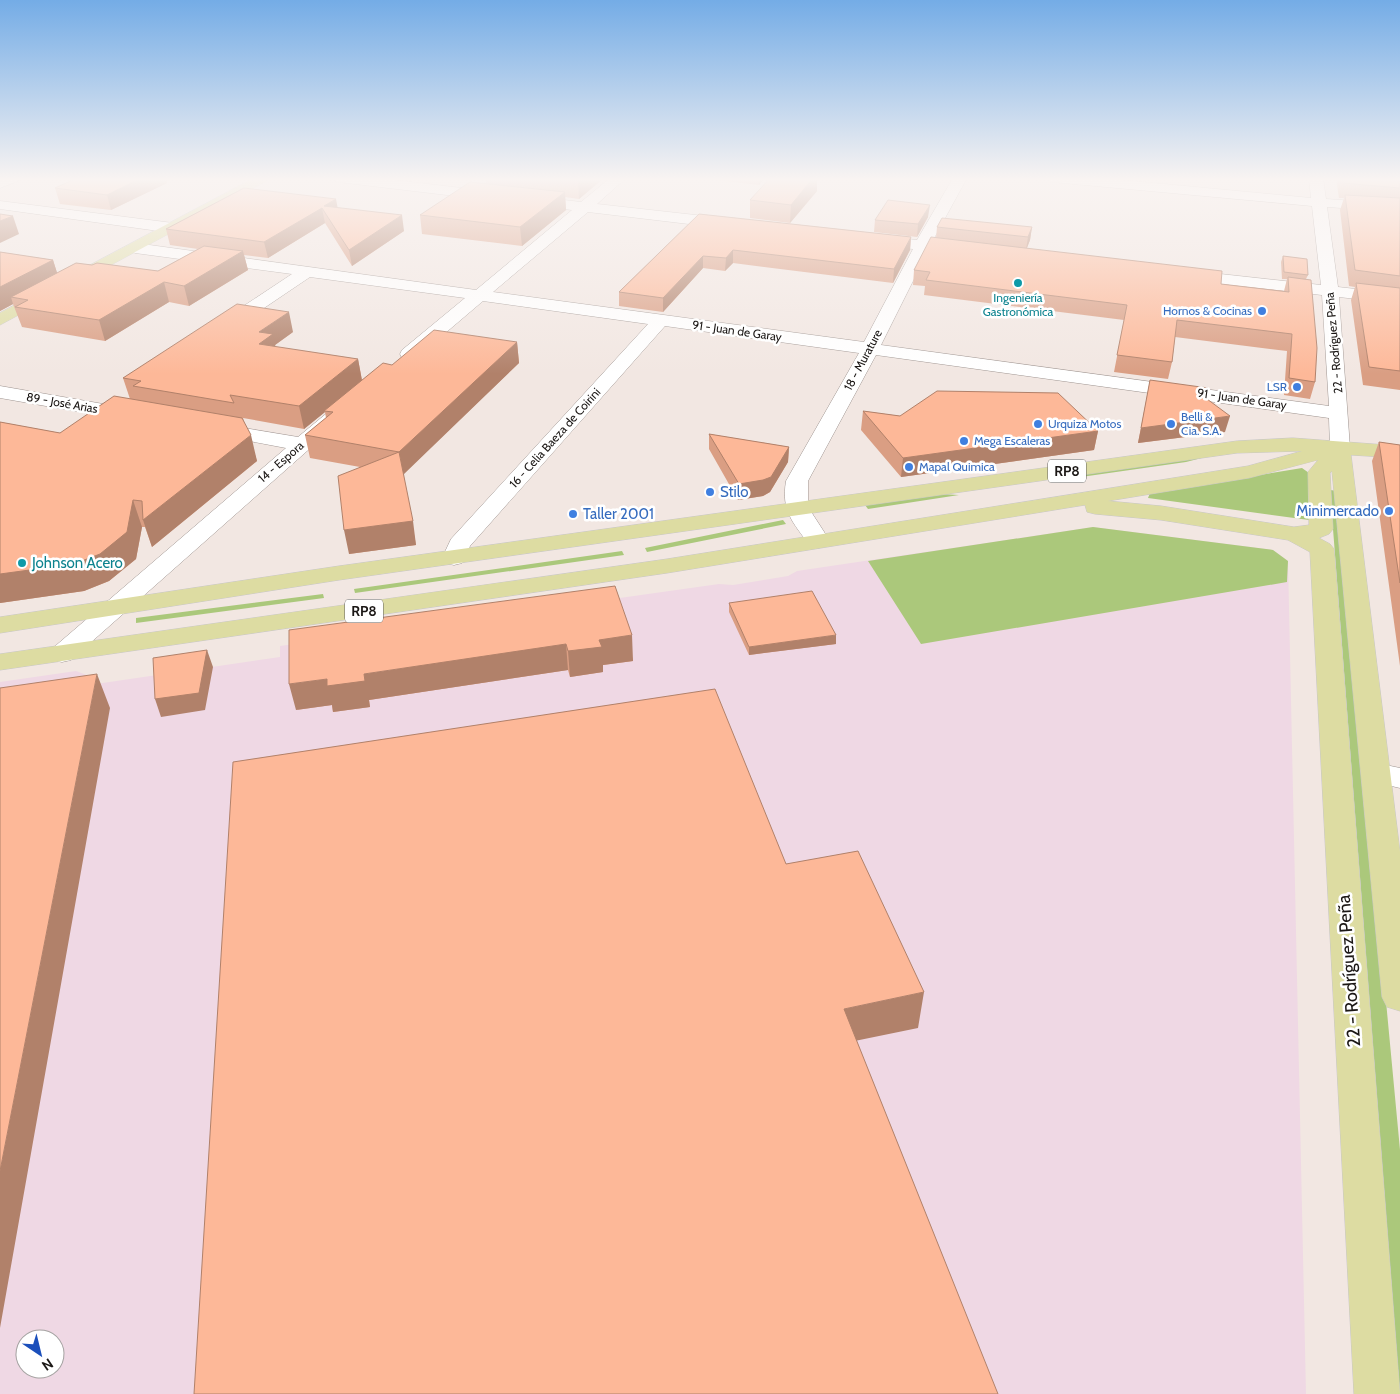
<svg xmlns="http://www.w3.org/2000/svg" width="1400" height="1394" viewBox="0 0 1400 1394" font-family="Cabin,sans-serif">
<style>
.industrial{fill:#efd8e4;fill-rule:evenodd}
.green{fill:#abc87b}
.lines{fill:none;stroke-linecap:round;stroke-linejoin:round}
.minor-casing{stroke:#9e9490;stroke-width:1}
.major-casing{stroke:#c8c7c7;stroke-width:1}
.minor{fill:#fff;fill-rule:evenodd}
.major{fill:#dddca2;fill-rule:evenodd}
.wall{fill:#da9e83}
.shaded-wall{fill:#b1816a}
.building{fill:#fdb898;stroke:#b1816a}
.culture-dot{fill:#0f9aa8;stroke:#fff;stroke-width:2}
.shop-dot{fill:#3f7fe0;stroke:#fff;stroke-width:2}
.labels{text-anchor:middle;stroke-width:5;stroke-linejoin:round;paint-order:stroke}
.far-culture-label{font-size:12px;fill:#0d838f;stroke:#fff}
.far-shop-label{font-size:12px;fill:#366cbe;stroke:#fff;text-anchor:start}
.far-street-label{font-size:12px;fill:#1b1715;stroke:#fff}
.shield{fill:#fff;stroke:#5f5d5b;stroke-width:1}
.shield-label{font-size:14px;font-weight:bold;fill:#1b1715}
.shop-label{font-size:15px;fill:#366cbe;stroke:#fff;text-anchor:start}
.culture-label{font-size:15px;fill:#0d838f;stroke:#fff;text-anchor:start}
.near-street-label{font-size:18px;fill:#1b1715;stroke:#fff}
</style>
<rect width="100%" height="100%" fill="#f2e7e2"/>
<path class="industrial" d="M 1093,527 L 1273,550 L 1288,561 L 1306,1394 L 0,1394 L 0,682 L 76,671 L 89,676 L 89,685 L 280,657 L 280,646 L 719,584 L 733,585 L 788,576 L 797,571 ZM 25,1339 L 55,1339 L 55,1369 L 25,1369 Z"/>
<path class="green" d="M 1225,452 L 1186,462 L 1060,480 L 1078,474 Z
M 1302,468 L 1309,473 L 1309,520 L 1148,498 L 1150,493 Z
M 1330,490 L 1338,491 L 1400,1150 L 1400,1394 Z
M 941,494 L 959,495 L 868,509 L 865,505 Z
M 783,520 L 786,524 L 647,552 L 645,548 Z
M 1093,527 L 1273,550 L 1288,561 L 1287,582 L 921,644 L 868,561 Z
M 622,551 L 624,555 L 355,593 L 354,589 Z
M 323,594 L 324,598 L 136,623 L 136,618 Z"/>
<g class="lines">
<defs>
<path id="minor" d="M 20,178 L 18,181 L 0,188 L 0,179 Z
M 331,178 L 377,178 L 581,202 L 610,178 L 626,178 L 597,204 L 731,219 L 739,224 L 731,229 L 588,212 L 493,292 L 864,342 L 913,249 L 873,245 L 865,240 L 873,235 L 917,240 L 953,178 L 967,178 L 932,242 L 964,245 L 972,250 L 964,255 L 928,251 L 881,345 L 1329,406 L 1322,295 L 1184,280 L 1176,275 L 1184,270 L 1321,285 L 1312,206 L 1052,182 L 1045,178 L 1101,178 L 1311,198 L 1309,178 L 1323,178 L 1326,199 L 1400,204 L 1400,212 L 1327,207 L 1338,287 L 1400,294 L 1400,304 L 1339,297 L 1350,448 L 1347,452 L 1340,454 L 1333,452 L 1330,448 L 1329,418 L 876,355 L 808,481 L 808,507 L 830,541 L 826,546 L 818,548 L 810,546 C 793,522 781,512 786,481 L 859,353 L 665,326 L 470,546 L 462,563 L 454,565 L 446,563 L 442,558 L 451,539 L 648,324 L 483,301 L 416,358 L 402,358 L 400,354 L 402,350 L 465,298 L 310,277 L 230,331 L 218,331 L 215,327 L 218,323 L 292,274 L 135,253 L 127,248 L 135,243 L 476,290 L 572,210 L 338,182 Z
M 0,201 L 173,223 L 181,228 L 173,233 L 0,209 Z
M 0,386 L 132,409 L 139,411 L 142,415 L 139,419 L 132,421 L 0,398 Z
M 334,411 L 341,413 L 344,417 L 341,421 L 71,660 L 62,662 L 53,660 L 49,654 L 53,648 L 286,448 L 207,433 L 204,429 L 207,425 L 214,423 L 298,437 L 327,413 Z
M 1376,763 L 1400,768 L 1400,788 L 1366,780 L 1361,773 L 1366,766 Z"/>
<path id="major" d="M 254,178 L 272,178 L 0,325 L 0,313 Z
M 1293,438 L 1400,446 L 1400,458 L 1351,455 L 1400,852 L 1400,1011 L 1387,1007 L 1382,997 L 1332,471 L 1330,473 L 1333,529 L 1329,534 L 1319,538 L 1330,544 L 1334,549 L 1400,1394 L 1354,1394 L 1310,552 L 1288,540 L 1161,520 L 1095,514 L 1087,512 L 1085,505 L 667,573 L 0,670 L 0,654 L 667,559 L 1248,466 L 1302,451 L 1237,453 L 339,580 L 0,633 L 0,617 L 339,566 L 1237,441 ZM 1318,460 L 1308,472 L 1309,525 L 1294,527 L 1161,506 L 1108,501 L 1249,478 Z"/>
</defs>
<use href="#minor" class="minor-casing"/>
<use href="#major" class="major-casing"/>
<use href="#minor" class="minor"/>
<use href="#major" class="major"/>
</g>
<path class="wall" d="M 77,178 L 166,178 L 167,183 L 111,210 L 60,204 L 55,188 Z
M 486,178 L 604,178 L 579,199 L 565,197 L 566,210 L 522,246 L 422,234 L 420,215 L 486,183 Z
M 698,178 L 765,178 L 759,185 Z
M 1336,178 L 1400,178 L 1400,390 L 1363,385 L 1351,300 L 1355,287 L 1349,286 L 1340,210 L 1344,198 L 1339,198 Z
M 244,188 L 338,208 L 404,231 L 352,266 L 325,223 L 268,258 L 244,255 L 248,270 L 189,306 L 169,302 L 105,341 L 22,327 L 13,304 L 0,311 L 0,252 L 53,260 L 57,273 L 92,265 L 158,271 L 198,249 L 170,245 L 166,229 Z
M 817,191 L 790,223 L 750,218 L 750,200 Z
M 699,214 L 911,237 L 910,250 L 893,283 L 733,263 L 725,271 L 703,268 L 663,312 L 619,306 L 619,292 Z
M 928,217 L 917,237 L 874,232 L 875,220 Z
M 937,227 L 1032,227 L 1030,240 L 1027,248 L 1221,284 L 1284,291 L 1287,279 L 1282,279 L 1281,262 L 1283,256 L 1308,275 L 1306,279 L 1315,382 L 1310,399 L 1284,395 L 1287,351 L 1175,337 L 1172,362 L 1168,379 L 1114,372 L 1124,320 L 924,295 L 925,286 L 913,285 L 914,270 L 936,238 Z
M 293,332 L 275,345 L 276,347 L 358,359 L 362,380 L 392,365 L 517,342 L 519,363 L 403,474 L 416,545 L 349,554 L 360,467 L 310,458 L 305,435 L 326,418 L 325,412 L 304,429 L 243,418 L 257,461 L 152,547 L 145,527 L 142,527 L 136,559 L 109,581 L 84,591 L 0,603 L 0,422 L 60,433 L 130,399 L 123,378 Z
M 1150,380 L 1207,399 L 1225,432 L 1138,443 Z
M 863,411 L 900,416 L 1098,431 L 1094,450 L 901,477 L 861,430 Z
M 709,434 L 789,447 L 788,462 L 770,492 L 763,496 L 738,500 L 709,449 Z
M 1379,442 L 1400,445 L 1400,666 L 1372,461 Z
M 615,586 L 633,661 L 603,665 L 603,672 L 570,677 L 568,670 L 369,700 L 370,707 L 333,712 L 332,705 L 296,710 Z
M 729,603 L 836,644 L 749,655 L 729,612 Z"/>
<path class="shaded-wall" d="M 141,178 L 166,178 L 167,183 L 111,210 L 107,195 Z
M 582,178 L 604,178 L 579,199 L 578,181 Z
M 759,178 L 765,178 L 759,185 Z
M 813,178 L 817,178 L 817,191 L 790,223 L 791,205 Z
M 565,192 L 566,210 L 522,246 L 520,227 Z
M 336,199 L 339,215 L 324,206 Z
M 930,205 L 928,217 L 917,237 L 918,224 Z
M 322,208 L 325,223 L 268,258 L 264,242 Z
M 402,215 L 404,231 L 352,266 L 349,250 Z
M 13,216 L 19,234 L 0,243 L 0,221 Z
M 1032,227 L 1030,240 L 1026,250 L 1028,237 Z
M 911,237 L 910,250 L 893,283 L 894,269 Z
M 733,250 L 733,263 L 725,271 L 726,258 Z
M 243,251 L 248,270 L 189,306 L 184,286 Z
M 703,256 L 703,268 L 663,312 L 663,298 Z
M 53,260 L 59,279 L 11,297 L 13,304 L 0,311 L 0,287 Z
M 164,282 L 169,302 L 105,341 L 99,320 Z
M 289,312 L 293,332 L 275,345 L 277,355 L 259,344 L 259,332 Z
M 517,342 L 519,363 L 403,475 L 399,452 Z
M 358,359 L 362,381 L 324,411 L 325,412 L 304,429 L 299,406 Z
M 1230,416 L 1225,432 L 1138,443 L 1141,428 Z
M 1098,431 L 1094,450 L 901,477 L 903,458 Z
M 251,435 L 257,461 L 152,547 L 143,520 Z
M 789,447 L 788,462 L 770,492 L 763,496 L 738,500 L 739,484 Z
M 133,500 L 142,527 L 136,559 L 109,581 L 84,591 L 0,603 L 0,574 Z
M 413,521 L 416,545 L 349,554 L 344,530 Z
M 632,635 L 633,661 L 603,665 L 603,672 L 570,677 L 568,651 L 599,640 Z
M 836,635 L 836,644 L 749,655 L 749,647 Z
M 566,644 L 568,670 L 369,700 L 370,707 L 333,712 L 332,705 L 296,710 L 289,684 L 364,674 Z
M 207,650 L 213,667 L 205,710 L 161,717 L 155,699 Z
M 97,674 L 110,708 L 0,1328 L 0,1171 Z
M 924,992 L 918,1028 L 840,1044 L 844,1009 Z"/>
<path class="building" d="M 77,178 L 141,178 L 107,195 L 55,188 Z
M 553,178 L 582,178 L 578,181 Z
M 770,178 L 813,178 L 791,205 L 750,200 Z
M 1343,178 L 1400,178 L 1400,188 L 1343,183 Z
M 470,182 L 565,192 L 520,227 L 420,215 Z
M 244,188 L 336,199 L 324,206 L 402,215 L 349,250 L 322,208 L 264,242 L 166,229 Z
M 1345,195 L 1400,198 L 1400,276 L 1355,270 Z
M 888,200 L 930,205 L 918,224 L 875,220 Z
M 0,214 L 13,216 L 0,221 Z
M 699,214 L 911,237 L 894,269 L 733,250 L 726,258 L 703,256 L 663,298 L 619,292 Z
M 942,218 L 1032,227 L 1028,237 L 937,227 Z
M 931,237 L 1222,271 L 1221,284 L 1289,292 L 1288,277 L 1311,280 L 1317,348 L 1315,382 L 1289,378 L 1292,334 L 1177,320 L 1172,362 L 1117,355 L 1127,305 L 926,280 L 930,272 L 914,270 Z
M 204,246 L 243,251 L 184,286 L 164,282 L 99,320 L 15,307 L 28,300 L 11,297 L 76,263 L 92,265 L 97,263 L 158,271 Z
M 0,252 L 53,260 L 0,287 Z
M 1283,256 L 1307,259 L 1308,275 L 1284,272 Z
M 1356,283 L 1400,288 L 1400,371 L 1369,367 Z
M 237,304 L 289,312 L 259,332 L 273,334 L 259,344 L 358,359 L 299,406 L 230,395 L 234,403 L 133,386 L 141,381 L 123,378 Z
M 434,330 L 517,342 L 399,452 L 305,435 L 333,412 L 324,411 L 383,363 L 392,365 Z
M 1150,380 L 1208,388 L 1207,399 L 1230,416 L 1141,428 Z
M 937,391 L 1058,393 L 1098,431 L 903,458 L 863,411 L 900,416 Z
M 114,396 L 242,418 L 251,435 L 143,520 L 142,501 L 133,500 L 127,532 L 100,554 L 74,564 L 0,574 L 0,422 L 60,433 Z
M 709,434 L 789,447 L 771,477 L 763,480 L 739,484 Z
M 1379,442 L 1400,445 L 1400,583 Z
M 399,452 L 413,521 L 344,530 L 338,476 Z
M 615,586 L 632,635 L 599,640 L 602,647 L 568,651 L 566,644 L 364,674 L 365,681 L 327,686 L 327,679 L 289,684 L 289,630 Z
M 812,591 L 836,635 L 749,647 L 729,603 Z
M 207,650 L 199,693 L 155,699 L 153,658 Z
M 97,674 L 0,1171 L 0,688 Z
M 715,689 L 786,864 L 858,851 L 924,992 L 844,1009 L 998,1394 L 194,1394 L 233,762 Z"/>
<linearGradient id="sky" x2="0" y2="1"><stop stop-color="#74ace6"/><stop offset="0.48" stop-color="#f9f4f2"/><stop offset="1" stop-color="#f9f4f2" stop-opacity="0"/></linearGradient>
<rect width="1400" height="374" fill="url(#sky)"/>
<g class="culture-dot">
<circle cx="1018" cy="283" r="5"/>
<circle cx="22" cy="563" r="5"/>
</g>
<g class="shop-dot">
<circle cx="1262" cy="311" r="5"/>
<circle cx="1297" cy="387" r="5"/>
<circle cx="1038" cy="424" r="5"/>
<circle cx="1171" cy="424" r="5"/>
<circle cx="964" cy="441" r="5"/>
<circle cx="909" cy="467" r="5"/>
<circle cx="710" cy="492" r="5"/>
<circle cx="1389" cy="511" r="5"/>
<circle cx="573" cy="514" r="5"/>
</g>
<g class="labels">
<g class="far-culture-label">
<text x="1018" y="302">Ingeniería<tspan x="1018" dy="14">Gastronómica</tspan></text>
</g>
<g class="far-shop-label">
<text x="1252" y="315" text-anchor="end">Hornos &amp; Cocinas</text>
<text x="1287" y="391" text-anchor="end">LSR</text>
<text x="1181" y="421">Belli &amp;<tspan x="1181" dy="14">Cia. S.A.</tspan></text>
<text x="1048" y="428">Urquiza Motos</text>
<text x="974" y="445">Mega Escaleras</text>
<text x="919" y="471">Mapal Quimica</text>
</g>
<g class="far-street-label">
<text transform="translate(737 331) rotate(8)" y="4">91 - Juan de Garay</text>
<text transform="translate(1334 343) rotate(-95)" y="4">22 - Rodríguez Peña</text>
<text transform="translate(863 360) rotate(-62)" y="4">18 - Murature</text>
<text transform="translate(1242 399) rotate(8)" y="4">91 - Juan de Garay</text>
<text transform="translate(62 403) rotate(10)" y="4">89 - José Arias</text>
<text transform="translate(555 438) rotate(-48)" y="4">16 - Celia Baeza de Coirini</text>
<text transform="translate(281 462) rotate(-41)" y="4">14 - Espora</text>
</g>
<g class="shield">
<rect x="1048" y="459.5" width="38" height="23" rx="4"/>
<rect x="345" y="599.5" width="38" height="23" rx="4"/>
</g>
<g class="shield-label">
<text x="1067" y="476">RP8</text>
<text x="364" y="616">RP8</text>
</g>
<g class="shop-label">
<text x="720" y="497">Stilo</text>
<text x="1379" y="516" text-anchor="end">Minimercado</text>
<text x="583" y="519">Taller 2001</text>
</g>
<g class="culture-label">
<text x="32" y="568">Johnson Acero</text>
</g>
<g class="near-street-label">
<text transform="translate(1349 971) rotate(-94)" y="6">22 - Rodríguez Peña</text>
</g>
</g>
<g transform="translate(40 1354) rotate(145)"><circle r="24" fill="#ffffff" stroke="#a4a2a1"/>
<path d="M0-4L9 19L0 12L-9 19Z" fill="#1b4fbb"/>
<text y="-8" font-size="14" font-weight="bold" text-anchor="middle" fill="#1b1715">N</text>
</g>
</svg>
